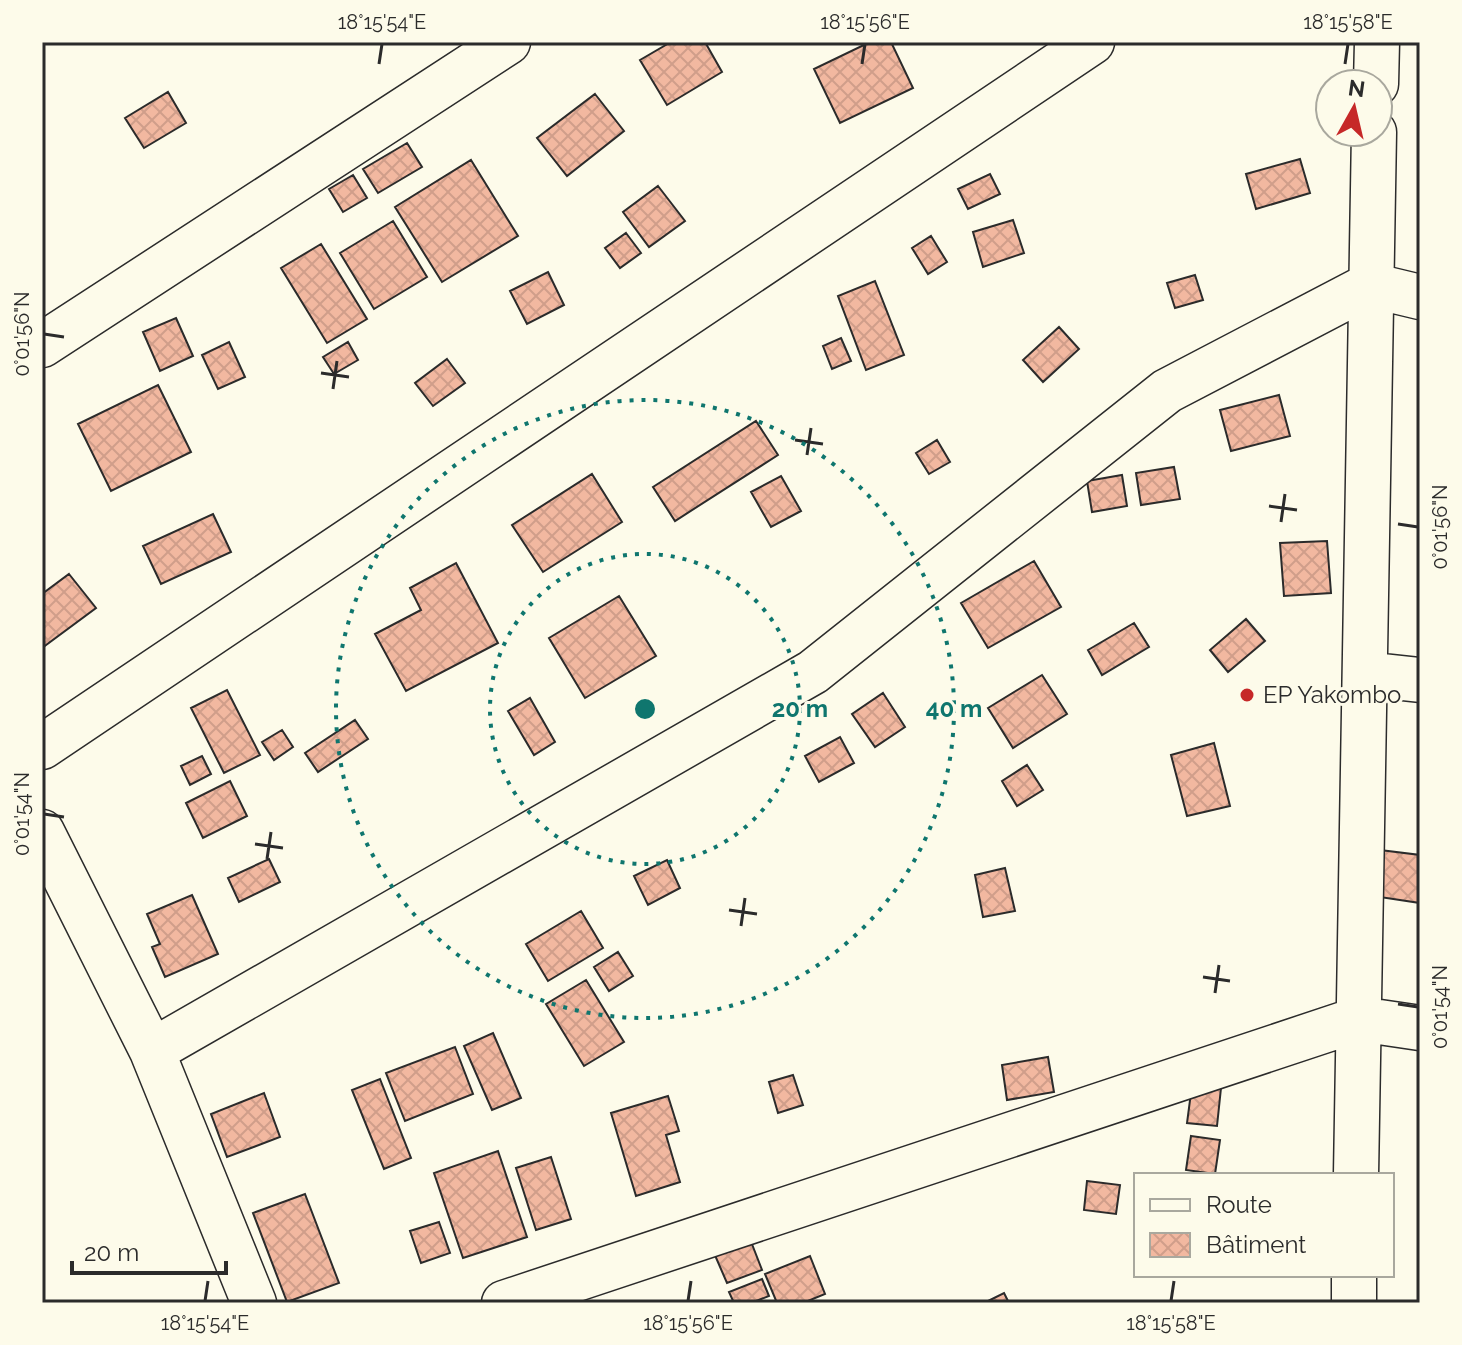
<svg xmlns="http://www.w3.org/2000/svg" width="1462" height="1345" viewBox="0 0 1462 1345" font-family="Raleway,sans-serif">
<style>
.building{fill:url(#building-cross-hatch);stroke:#2b2b2b;stroke-width:2}
.lines{fill:none;stroke-linecap:round;stroke-linejoin:round}
.minor-casing{stroke:#2b2b2b;stroke-width:47}
.minor{stroke:#fdfbea;stroke-width:44}
.ticks{fill:none;stroke:#2b2b2b;stroke-width:3}
.ring{fill:none;stroke:#0f766e;stroke-width:4;stroke-dasharray:4 8}
.poi-dot{fill:#c62828;stroke:#fdfbea;stroke-width:3}
.labels{text-anchor:middle;stroke-width:6;stroke-linejoin:round;paint-order:stroke}
.poi-label{font-size:24px;fill:#2b2b2b;stroke:#fdfbea;text-anchor:start}
.centre{fill:#0f766e;stroke:#fdfbea;stroke-width:4}
.ring-label{font-size:24px;text-anchor:middle;font-weight:bold;fill:#0f766e;stroke:#fdfbea;stroke-width:6;stroke-linejoin:round;paint-order:stroke}
.neatline{fill:none;stroke:#2b2b2b;stroke-width:3}
.ticks-label{font-size:20px;text-anchor:middle;fill:#2b2b2b}
</style>
<defs>
<pattern id="building-cross-hatch" width="8" height="8" patternUnits="userSpaceOnUse" patternTransform="scale(2)"><rect width="8" height="8" fill="#f2b8a0"/><path d="M0 0l8 8M0 8l8-8" fill="none" stroke="#d09e8a"/></pattern>
</defs>
<rect width="100%" height="100%" fill="#fdfbea"/>
<path class="building" d="M 671,42 L 705,42 L 722,72 L 667,105 L 640,60 Z
M 870,42 L 891,42 L 913,88 L 840,123 L 814,69 Z
M 168,92 L 186,123 L 144,148 L 125,118 Z
M 595,94 L 624,131 L 567,176 L 537,138 Z
M 407,143 L 422,167 L 378,193 L 363,169 Z
M 1300,159 L 1310,193 L 1256,209 L 1246,174 Z
M 471,160 L 518,236 L 442,282 L 395,207 Z
M 990,174 L 1000,194 L 968,209 L 958,189 Z
M 353,175 L 367,198 L 343,212 L 329,189 Z
M 658,186 L 685,221 L 649,247 L 623,212 Z
M 1013,220 L 1024,253 L 983,267 L 973,232 Z
M 393,221 L 427,277 L 374,309 L 340,253 Z
M 626,233 L 641,253 L 620,268 L 605,248 Z
M 931,236 L 947,262 L 928,274 L 912,248 Z
M 321,244 L 367,319 L 327,343 L 281,268 Z
M 548,272 L 564,305 L 527,324 L 510,291 Z
M 1195,275 L 1203,300 L 1175,308 L 1167,283 Z
M 875,281 L 904,355 L 866,370 L 838,296 Z
M 176,318 L 193,356 L 160,371 L 143,332 Z
M 1059,327 L 1079,349 L 1043,382 L 1023,360 Z
M 841,338 L 851,361 L 832,369 L 823,346 Z
M 229,342 L 245,377 L 218,389 L 202,355 Z
M 348,342 L 358,360 L 334,374 L 323,357 Z
M 447,359 L 465,383 L 433,406 L 415,383 Z
M 158,385 L 191,452 L 111,491 L 78,424 Z
M 1279,395 L 1290,436 L 1231,451 L 1220,410 Z
M 756,421 L 778,455 L 675,521 L 653,487 Z
M 937,440 L 950,462 L 929,474 L 916,453 Z
M 1174,467 L 1180,499 L 1141,505 L 1136,473 Z
M 592,474 L 622,522 L 543,572 L 512,525 Z
M 1122,475 L 1127,506 L 1092,512 L 1087,481 Z
M 781,476 L 801,511 L 771,527 L 751,492 Z
M 213,514 L 231,552 L 161,584 L 143,546 Z
M 1327,541 L 1331,593 L 1284,596 L 1280,543 Z
M 1034,561 L 1061,607 L 988,648 L 961,603 Z
M 456,563 L 498,643 L 406,691 L 375,634 L 421,610 L 410,588 Z
M 69,574 L 96,608 L 42,648 L 42,594 Z
M 619,596 L 656,656 L 585,698 L 549,638 Z
M 1246,619 L 1265,641 L 1228,672 L 1210,650 Z
M 1134,623 L 1149,647 L 1102,675 L 1088,650 Z
M 1042,675 L 1067,714 L 1013,748 L 988,708 Z
M 227,690 L 260,755 L 224,773 L 191,708 Z
M 883,693 L 905,727 L 875,747 L 852,714 Z
M 530,698 L 555,742 L 534,755 L 508,711 Z
M 355,720 L 368,739 L 318,772 L 305,753 Z
M 282,730 L 293,747 L 274,760 L 262,742 Z
M 840,737 L 854,763 L 819,782 L 805,756 Z
M 1214,743 L 1230,806 L 1187,816 L 1171,755 Z
M 202,756 L 211,774 L 190,785 L 181,766 Z
M 1027,765 L 1043,790 L 1017,806 L 1002,781 Z
M 230,781 L 247,816 L 203,838 L 186,803 Z
M 1380,850 L 1420,855 L 1420,903 L 1373,896 Z
M 269,859 L 280,882 L 239,902 L 228,878 Z
M 667,860 L 680,888 L 648,905 L 634,876 Z
M 1005,868 L 1015,911 L 983,917 L 975,875 Z
M 192,895 L 218,954 L 165,977 L 152,947 L 160,944 L 147,914 Z
M 581,911 L 603,948 L 548,981 L 526,944 Z
M 618,952 L 633,976 L 609,991 L 594,967 Z
M 586,980 L 624,1042 L 584,1066 L 546,1004 Z
M 493,1033 L 521,1098 L 492,1110 L 464,1046 Z
M 455,1047 L 473,1094 L 405,1121 L 386,1073 Z
M 1048,1057 L 1054,1092 L 1007,1100 L 1002,1065 Z
M 793,1075 L 803,1105 L 778,1113 L 769,1082 Z
M 380,1079 L 411,1158 L 384,1169 L 352,1090 Z
M 1192,1085 L 1221,1088 L 1217,1126 L 1187,1123 Z
M 264,1093 L 280,1137 L 227,1157 L 211,1114 Z
M 668,1096 L 679,1131 L 666,1135 L 680,1182 L 636,1196 L 611,1113 Z
M 1191,1136 L 1220,1140 L 1215,1174 L 1186,1170 Z
M 498,1151 L 527,1237 L 463,1258 L 434,1173 Z
M 551,1157 L 571,1219 L 536,1230 L 516,1168 Z
M 1087,1181 L 1120,1185 L 1116,1214 L 1084,1210 Z
M 305,1194 L 339,1283 L 287,1302 L 253,1213 Z
M 439,1222 L 450,1253 L 421,1263 L 410,1231 Z
M 750,1239 L 762,1270 L 727,1283 L 714,1253 Z
M 810,1256 L 825,1294 L 803,1303 L 777,1303 L 765,1274 Z
M 762,1279 L 769,1296 L 751,1303 L 734,1303 L 729,1292 Z
M 1004,1293 L 1009,1303 L 984,1303 Z"/>
<g class="lines">
<defs>
<path id="minor" d="M 1376,84 L 1377,42
M 42,345 L 508,42
M 1365,674 L 1420,680
M 42,747 L 1092,42
M 42,832 L 152,1051 L 254,1303
M 152,1051 L 813,672 L 1167,391 L 1370,285 L 1420,297
M 1356,1175 L 1374,132
M 504,1303 L 1359,1019 L 1420,1028
M 1354,1303 L 1354,1275"/>
</defs>
<use href="#minor" class="minor-casing"/>
<use href="#minor" class="minor"/>
</g>
<path class="ticks" d="M 379,64 L 382,44M 862,64 L 865,44M 1345,64 L 1348,44M 44,334 L 64,337M 321,373 L 349,377M 333,389 L 337,361M 795,440 L 823,444M 807,455 L 811,428M 1269,506 L 1297,510M 1281,522 L 1285,494M 1398,524 L 1418,527M 44,814 L 64,817M 255,844 L 283,848M 267,859 L 271,832M 729,910 L 757,914M 741,926 L 745,898M 1203,977 L 1230,981M 1215,993 L 1219,965M 1398,1004 L 1418,1007M 205,1301 L 208,1281M 688,1301 L 691,1281M 1171,1301 L 1174,1281"/>
<g class="ring">
<circle cx="645" cy="709" r="155"/>
<circle cx="645" cy="709" r="309"/>
</g>
<circle class="poi-dot" cx="1247" cy="695" r="8"/>
<g class="labels">
<g class="poi-label">
<text x="1263" y="703">EP Yakombo</text>
</g>
</g>
<circle cx="645" cy="709" r="12" class="centre"/>
<g class="ring-label">
<text x="800" y="717">20 m</text>
<text x="954" y="717">40 m</text>
</g>
<rect width="1462" height="1345" fill="none" stroke="#fdfbea" stroke-width="88"/>
<rect x="1134" y="1173" width="260" height="104" fill="#fdfbea" stroke="#a9a89e" stroke-width="2"/>
<rect x="1150" y="1199" width="40" height="12" fill="#fdfbea" stroke="#a9a89e" stroke-width="2"/>
<text x="1206" y="1213" font-size="24" fill="#2b2b2b">Route</text>
<rect x="1150" y="1233" width="40" height="24" fill="url(#building-cross-hatch)" stroke="#a9a89e" stroke-width="2"/>
<text x="1206" y="1253" font-size="24" fill="#2b2b2b">Bâtiment</text>
<g transform="translate(1354 108) rotate(8)"><circle r="38" fill="#fdfbea" stroke="#a9a89e" stroke-width="2"/>
<path d="M0-6L14 30L0 20L-14 30Z" fill="#c62828"/>
<text y="-12" font-size="22" font-weight="bold" text-anchor="middle" fill="#2b2b2b">N</text>
</g>
<path d="M72 1261v12h154v-12" fill="none" stroke="#2b2b2b" stroke-width="4"/>
<text x="84" y="1261" font-size="24" fill="#2b2b2b" stroke="#fdfbea" stroke-width="6" paint-order="stroke">20 m</text>
<rect x="44" y="44" width="1374" height="1257" class="neatline"/>
<g class="ticks-label">
<text x="382" y="29">18°15'54"E</text>
<text x="865" y="29">18°15'56"E</text>
<text x="1348" y="29">18°15'58"E</text>
<text transform="translate(22 334) rotate(-90)" y="7">0°01'56"N</text>
<text transform="translate(1440 527) rotate(-90)" y="7">0°01'56"N</text>
<text transform="translate(22 814) rotate(-90)" y="7">0°01'54"N</text>
<text transform="translate(1440 1007) rotate(-90)" y="7">0°01'54"N</text>
<text x="205" y="1330">18°15'54"E</text>
<text x="688" y="1330">18°15'56"E</text>
<text x="1171" y="1330">18°15'58"E</text>
</g>
</svg>
